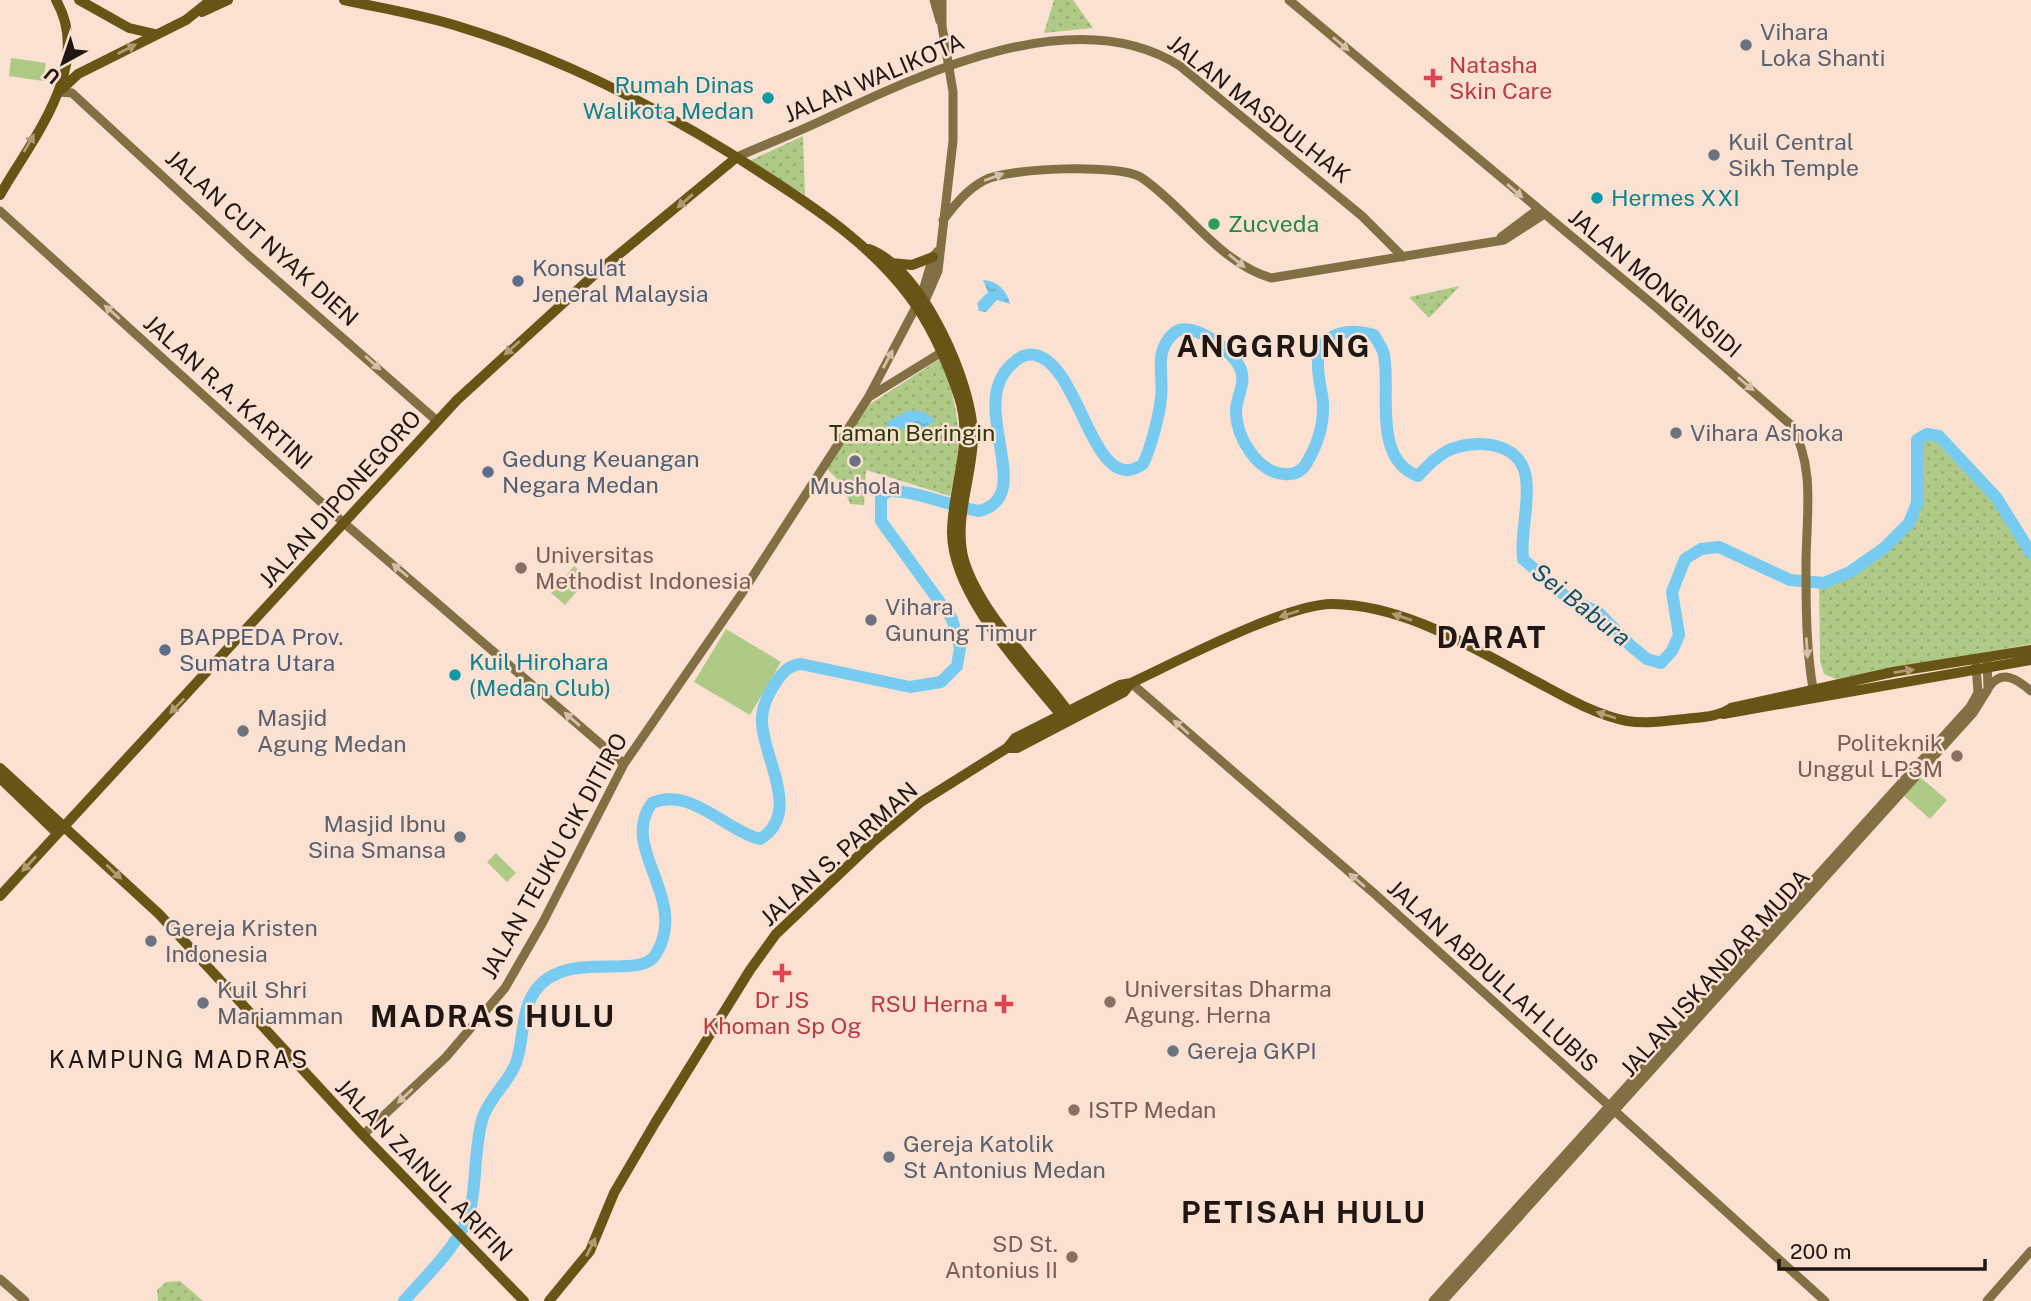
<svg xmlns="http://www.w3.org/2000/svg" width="2031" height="1301" viewBox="0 0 2031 1301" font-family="'Public Sans',sans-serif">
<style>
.grass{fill:#afca87}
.park{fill:url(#park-dots)}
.water{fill:url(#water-ripples)}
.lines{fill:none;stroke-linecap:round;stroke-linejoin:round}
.river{stroke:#77caf0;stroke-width:12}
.secondary{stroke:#807043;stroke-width:9}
.primary{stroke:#685515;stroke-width:10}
.oneway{fill:#d6bfa7}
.oneway2{fill:#b29b74}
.worship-dot{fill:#6b7280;stroke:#fbe1d2;stroke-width:2.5}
.health-dot{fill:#e0444e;stroke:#fbe1d2;stroke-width:2.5}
.culture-dot{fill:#0f9aa8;stroke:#fbe1d2;stroke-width:2.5}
.leisure-dot{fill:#2e9e5b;stroke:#fbe1d2;stroke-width:2.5}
.service-dot{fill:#5c6f8a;stroke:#fbe1d2;stroke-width:2.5}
.education-dot{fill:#8d6e63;stroke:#fbe1d2;stroke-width:2.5}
.labels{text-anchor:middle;stroke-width:5;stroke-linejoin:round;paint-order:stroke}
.worship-label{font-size:23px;fill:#5b616d;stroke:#fbe1d2;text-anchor:start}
.health-label{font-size:23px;fill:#be3a42;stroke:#fbe1d2;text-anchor:start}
.street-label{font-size:23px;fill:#201712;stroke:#fbe1d2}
.culture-label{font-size:23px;fill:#0d838f;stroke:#fbe1d2;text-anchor:start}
.leisure-label{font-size:23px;fill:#27864d;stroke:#fbe1d2;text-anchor:start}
.service-label{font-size:23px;fill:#4e5e75;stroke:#fbe1d2;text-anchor:start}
.park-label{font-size:23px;fill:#2a3b07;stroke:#fbe1d2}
.education-label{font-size:23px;fill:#785e54;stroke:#fbe1d2;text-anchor:start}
.water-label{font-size:24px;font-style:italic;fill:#0f536d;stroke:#fbe1d2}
.neighbourhood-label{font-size:24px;letter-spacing:2px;fill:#201712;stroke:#fbe1d2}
.district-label{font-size:30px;font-weight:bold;letter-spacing:2px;fill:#201712;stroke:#fbe1d2}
</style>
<defs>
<pattern id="park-dots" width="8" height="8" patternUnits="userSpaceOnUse" patternTransform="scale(1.75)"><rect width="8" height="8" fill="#afca87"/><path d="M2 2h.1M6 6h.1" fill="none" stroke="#96ad74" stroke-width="1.8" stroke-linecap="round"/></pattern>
<pattern id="water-ripples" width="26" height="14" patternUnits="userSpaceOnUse" patternTransform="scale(1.75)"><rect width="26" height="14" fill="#77caf0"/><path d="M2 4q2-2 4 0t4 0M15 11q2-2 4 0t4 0" fill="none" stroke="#67adcd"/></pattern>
</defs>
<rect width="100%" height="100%" fill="#fbe1d2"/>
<path class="grass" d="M 11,58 L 46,63 L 43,81 L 9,76 Z
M 574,566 L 588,578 L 565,605 L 551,593 Z
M 726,629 L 781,662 L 750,715 L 694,682 Z
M 1920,777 L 1947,800 L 1930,819 L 1904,796 Z
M 496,853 L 516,873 L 507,882 L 487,862 Z"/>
<path class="park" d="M 1054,0 L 1073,0 L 1093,28 L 1044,33 Z
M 803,136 L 805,195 L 749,161 Z
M 1460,286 L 1429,318 L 1409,297 Z
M 940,359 C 960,405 964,447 950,496 L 866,470 L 864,505 L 850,504 L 843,485 L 825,467 L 870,404 Z
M 1939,436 L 1998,500 L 2031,551 L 2031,644 L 1836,679 L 1824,674 L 1820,661 L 1819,582 C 1849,584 1908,532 1917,505 C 1922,486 1917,459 1917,440 Z
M 180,1281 L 203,1301 L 158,1301 L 157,1290 L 166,1282 Z"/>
<path class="water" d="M 983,280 C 998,281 1007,291 1010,304 L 997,300 L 986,312 L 979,311 L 977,303 L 988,292 Z
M 910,410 L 924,412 L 936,421 L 915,432 L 899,428 L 885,431 L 888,421 Z"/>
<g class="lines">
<path class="river" d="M 404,1301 C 428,1273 462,1244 471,1206 C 477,1177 474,1146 483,1117 C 490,1097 508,1083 516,1063 C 524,1040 521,1011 535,991 C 566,947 640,982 656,954 C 690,898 618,848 652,803 C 690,786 725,830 760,839 C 802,814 764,760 762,723 C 761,709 768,694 776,682 C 783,672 789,665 801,664 L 910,687 L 941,682 L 957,666 L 960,648 L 952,619 L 881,521 L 881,497 L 888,491 C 920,491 948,506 979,511 C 1039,496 965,405 1012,364 C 1018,358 1026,353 1035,355 C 1081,364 1093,500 1143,464 C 1151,447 1159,417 1161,398 C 1164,374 1153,352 1174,333 C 1191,318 1235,352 1241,370 C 1246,384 1236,398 1236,411 C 1236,437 1257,472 1284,474 C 1293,475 1301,472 1306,464 C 1317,446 1324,424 1323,403 C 1322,391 1318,379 1318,366 C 1317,333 1347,327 1374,335 C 1377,341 1383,348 1384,355 C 1391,391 1372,459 1418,476 C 1427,466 1436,457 1447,451 C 1475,438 1521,441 1526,478 C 1530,506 1520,531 1523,559 L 1571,601 L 1597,611 L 1631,646 L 1647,659 L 1661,663 L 1672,651 L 1679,635 L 1672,592 L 1685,559 L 1701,549 L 1719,547 L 1790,580 L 1824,583 L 1850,572 L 1884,548 L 1909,523 L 1917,503 L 1917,440 L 1927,434 L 1939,436 L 1996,497 L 2031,553"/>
<path class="secondary" d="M 934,0 L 940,21
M 1289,0 L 1656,307 L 1791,425 C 1816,466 1806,519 1806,564 C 1806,606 1806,647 1813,689
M 59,92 L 72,93 L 248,255 L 437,421
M 737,157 C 766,144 796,133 825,119 C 925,72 1077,0 1180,66 L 1362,216 L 1403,257
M 0,211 L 344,523 L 624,764
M 943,220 C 955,205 967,189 985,180 C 1009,168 1120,163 1142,178 C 1186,208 1218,262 1271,278 L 1504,240 L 1543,215
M 1501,237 L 1537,210
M 922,308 L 938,271 L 953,141 L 953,92 L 942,26 L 942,0
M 869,397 L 942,352
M 1131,683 L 1376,895 L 1825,1301
M 1989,687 C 2002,668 2018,680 2031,691
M 363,1135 L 446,1057 L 505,988 L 543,922 L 624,764 L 740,596 L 868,398 L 921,297 L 933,257 L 938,251
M 0,1279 L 25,1301
M 1433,1301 L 1970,707 L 1978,693 L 1976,664
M 1443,1301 L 1973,713 L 1988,689 L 1987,658
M 1987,1301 L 2031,1251"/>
<path class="primary" d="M 79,0 L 129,28 L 155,34
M 344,0 C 381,8 418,14 454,25 C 568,59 674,115 772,180 C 823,213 873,248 909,296 C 932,326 947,361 959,397 C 974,442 953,485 952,531 C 951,595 1027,673 1066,721
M 202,12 L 228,0
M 62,89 L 78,74 L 186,20 L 211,0
M 0,195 C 32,139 94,66 56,0
M 869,249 C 922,268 974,385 973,438 C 972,478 953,521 964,560 C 981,616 1040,670 1073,718
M 891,263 L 912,265 L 933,257
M 1723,714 L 2031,660
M 1007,748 L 1017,748 L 1124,692 L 1131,683
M 0,768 L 159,914 L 363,1135 L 524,1301
M 0,778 L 57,833
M 0,896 L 457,400 L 595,274 L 737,157
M 549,1301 L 590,1251 L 614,1193 L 655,1123 L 750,970 L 776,934 L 873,842 L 921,802 L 1007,748 L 1015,738 L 1120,685 L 1131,683 C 1176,662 1288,603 1333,604 C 1407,605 1476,650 1539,683 C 1567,698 1596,715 1627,721 C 1646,724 1666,721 1685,719 C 1701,717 1718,717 1731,708 L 1893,672 L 2031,650"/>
</g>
<defs><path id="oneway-solid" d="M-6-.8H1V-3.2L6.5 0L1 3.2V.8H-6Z" transform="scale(1.75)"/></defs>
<g class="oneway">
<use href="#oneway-solid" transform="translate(1341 44) rotate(40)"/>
<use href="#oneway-solid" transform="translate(994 177) rotate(-20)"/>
<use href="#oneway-solid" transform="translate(1515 191) rotate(41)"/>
<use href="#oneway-solid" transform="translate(1237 261) rotate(39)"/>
<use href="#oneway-solid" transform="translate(112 312) rotate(-138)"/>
<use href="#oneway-solid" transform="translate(888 359) rotate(-62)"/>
<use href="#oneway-solid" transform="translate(373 363) rotate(42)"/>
<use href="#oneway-solid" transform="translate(1746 384) rotate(40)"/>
<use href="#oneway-solid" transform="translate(400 570) rotate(-140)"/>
<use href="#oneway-solid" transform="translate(1807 648) rotate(86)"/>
<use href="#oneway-solid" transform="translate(572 719) rotate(-139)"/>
<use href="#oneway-solid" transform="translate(1181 727) rotate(-138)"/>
<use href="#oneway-solid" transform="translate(1357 880) rotate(-140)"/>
<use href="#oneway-solid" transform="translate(405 1096) rotate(137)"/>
</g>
<g class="oneway2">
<use href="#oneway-solid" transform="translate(127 49) rotate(-27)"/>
<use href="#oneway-solid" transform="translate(29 143) rotate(-60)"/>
<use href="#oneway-solid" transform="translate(685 201) rotate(139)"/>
<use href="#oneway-solid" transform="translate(512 348) rotate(138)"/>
<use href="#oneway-solid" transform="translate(1289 614) rotate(162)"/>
<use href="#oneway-solid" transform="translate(1402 617) rotate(-161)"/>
<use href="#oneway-solid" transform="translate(1904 671) rotate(-9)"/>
<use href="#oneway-solid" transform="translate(177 706) rotate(134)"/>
<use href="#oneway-solid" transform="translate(1606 715) rotate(-162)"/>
<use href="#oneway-solid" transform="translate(29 864) rotate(133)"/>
<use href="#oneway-solid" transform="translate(114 872) rotate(43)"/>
<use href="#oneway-solid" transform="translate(591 1247) rotate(-63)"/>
</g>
<g class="worship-dot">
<circle cx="1746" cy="45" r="7"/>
<circle cx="1714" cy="155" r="7"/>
<circle cx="1676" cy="433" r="7"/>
<circle cx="855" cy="461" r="7"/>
<circle cx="871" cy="620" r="7"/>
<circle cx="243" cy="731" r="7"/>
<circle cx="460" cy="837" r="7"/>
<circle cx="151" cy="941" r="7"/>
<circle cx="203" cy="1003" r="7"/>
<circle cx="1173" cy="1051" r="7"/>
<circle cx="889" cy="1157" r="7"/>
</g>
<g class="health-dot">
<path d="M1429.5 67.5h7v7h7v7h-7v7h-7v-7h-7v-7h7z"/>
<path d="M778.5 962.5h7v7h7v7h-7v7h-7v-7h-7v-7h7z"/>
<path d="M1000.5 993.5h7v7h7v7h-7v7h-7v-7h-7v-7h7z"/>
</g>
<g class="culture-dot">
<circle cx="768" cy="98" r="7"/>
<circle cx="1597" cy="198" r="7"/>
<circle cx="455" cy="675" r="7"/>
</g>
<circle class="leisure-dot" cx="1214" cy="224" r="7"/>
<g class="service-dot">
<circle cx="518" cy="281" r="7"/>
<circle cx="488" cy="472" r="7"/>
<circle cx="165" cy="650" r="7"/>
</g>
<g class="education-dot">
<circle cx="521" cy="568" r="7"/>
<circle cx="1957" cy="756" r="7"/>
<circle cx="1110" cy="1002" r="7"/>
<circle cx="1074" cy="1110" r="7"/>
<circle cx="1072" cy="1257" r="7"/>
</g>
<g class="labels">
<g class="worship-label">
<text x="1760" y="40">Vihara<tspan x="1760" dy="26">Loka Shanti</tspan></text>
<text x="1728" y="150">Kuil Central<tspan x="1728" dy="26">Sikh Temple</tspan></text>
<text x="1690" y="441">Vihara Ashoka</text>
<text x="855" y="494" text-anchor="middle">Mushola</text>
<text x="885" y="615">Vihara<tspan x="885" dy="26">Gunung Timur</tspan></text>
<text x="257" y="726">Masjid<tspan x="257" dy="26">Agung Medan</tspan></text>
<text x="446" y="832" text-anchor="end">Masjid Ibnu<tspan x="446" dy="26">Sina Smansa</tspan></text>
<text x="165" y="936">Gereja Kristen<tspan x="165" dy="26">Indonesia</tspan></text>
<text x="217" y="998">Kuil Shri<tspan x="217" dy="26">Mariamman</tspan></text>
<text x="1187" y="1059">Gereja GKPI</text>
<text x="903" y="1152">Gereja Katolik<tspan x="903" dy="26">St Antonius Medan</tspan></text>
</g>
<g class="health-label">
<text x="1449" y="73">Natasha<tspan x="1449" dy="26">Skin Care</tspan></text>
<text x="782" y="1008" text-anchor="middle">Dr JS<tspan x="782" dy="26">Khoman Sp Og</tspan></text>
<text x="988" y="1012" text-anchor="end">RSU Herna</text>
</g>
<g class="street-label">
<text transform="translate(874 78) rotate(-23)" y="8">JALAN WALIKOTA</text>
<text transform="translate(1259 109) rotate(38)" y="8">JALAN MASDULHAK</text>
<text transform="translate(262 238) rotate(42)" y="8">JALAN CUT NYAK DIEN</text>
<text transform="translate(1655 283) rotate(40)" y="8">JALAN MONGINSIDI</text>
<text transform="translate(228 392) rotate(42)" y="8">JALAN R.A. KARTINI</text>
<text transform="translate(340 499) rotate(-48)" y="8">JALAN DIPONEGORO</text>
<text transform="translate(839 854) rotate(-42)" y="8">JALAN S. PARMAN</text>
<text transform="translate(554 856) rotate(-61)" y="8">JALAN TEUKU CIK DITIRO</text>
<text transform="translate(1715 973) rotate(-48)" y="8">JALAN ISKANDAR MUDA</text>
<text transform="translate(1493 976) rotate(42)" y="8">JALAN ABDULLAH LUBIS</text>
<text transform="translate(424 1170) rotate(46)" y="8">JALAN ZAINUL ARIFIN</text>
</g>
<g class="culture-label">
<text x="754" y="93" text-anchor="end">Rumah Dinas<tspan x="754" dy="26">Walikota Medan</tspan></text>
<text x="1611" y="206">Hermes XXI</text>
<text x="469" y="670">Kuil Hirohara<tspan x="469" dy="26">(Medan Club)</tspan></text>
</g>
<g class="leisure-label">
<text x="1228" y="232">Zucveda</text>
</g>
<g class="service-label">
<text x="532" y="276">Konsulat<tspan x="532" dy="26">Jeneral Malaysia</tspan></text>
<text x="502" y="467">Gedung Keuangan<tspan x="502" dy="26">Negara Medan</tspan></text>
<text x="179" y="645">BAPPEDA Prov.<tspan x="179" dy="26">Sumatra Utara</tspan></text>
</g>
<g class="park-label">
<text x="912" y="441">Taman Beringin</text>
</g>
<g class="education-label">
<text x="535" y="563">Universitas<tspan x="535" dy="26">Methodist Indonesia</tspan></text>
<text x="1943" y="751" text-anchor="end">Politeknik<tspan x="1943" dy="26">Unggul LP3M</tspan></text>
<text x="1124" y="997">Universitas Dharma<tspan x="1124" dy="26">Agung. Herna</tspan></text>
<text x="1088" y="1118">ISTP Medan</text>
<text x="1058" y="1252" text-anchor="end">SD St.<tspan x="1058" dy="26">Antonius II</tspan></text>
</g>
<g class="water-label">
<text transform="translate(1581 605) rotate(38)" y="8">Sei Babura</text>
</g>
<g class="neighbourhood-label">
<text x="179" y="1068">KAMPUNG MADRAS</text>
</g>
<g class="district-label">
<text x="1274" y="357">ANGGRUNG</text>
<text x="1492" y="648">DARAT</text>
<text x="493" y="1027">MADRAS HULU</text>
<text x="1304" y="1223">PETISAH HULU</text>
</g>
</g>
<g transform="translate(63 63) rotate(220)" stroke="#fbe1d2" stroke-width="5" paint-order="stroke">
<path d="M0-5L12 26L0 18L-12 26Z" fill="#201712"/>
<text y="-10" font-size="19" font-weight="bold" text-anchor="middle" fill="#201712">U</text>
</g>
<path d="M1779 1259v10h206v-10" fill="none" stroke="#201712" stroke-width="3.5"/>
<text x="1790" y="1259" font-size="21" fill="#201712" stroke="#fbe1d2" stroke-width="5" paint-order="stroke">200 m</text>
</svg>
